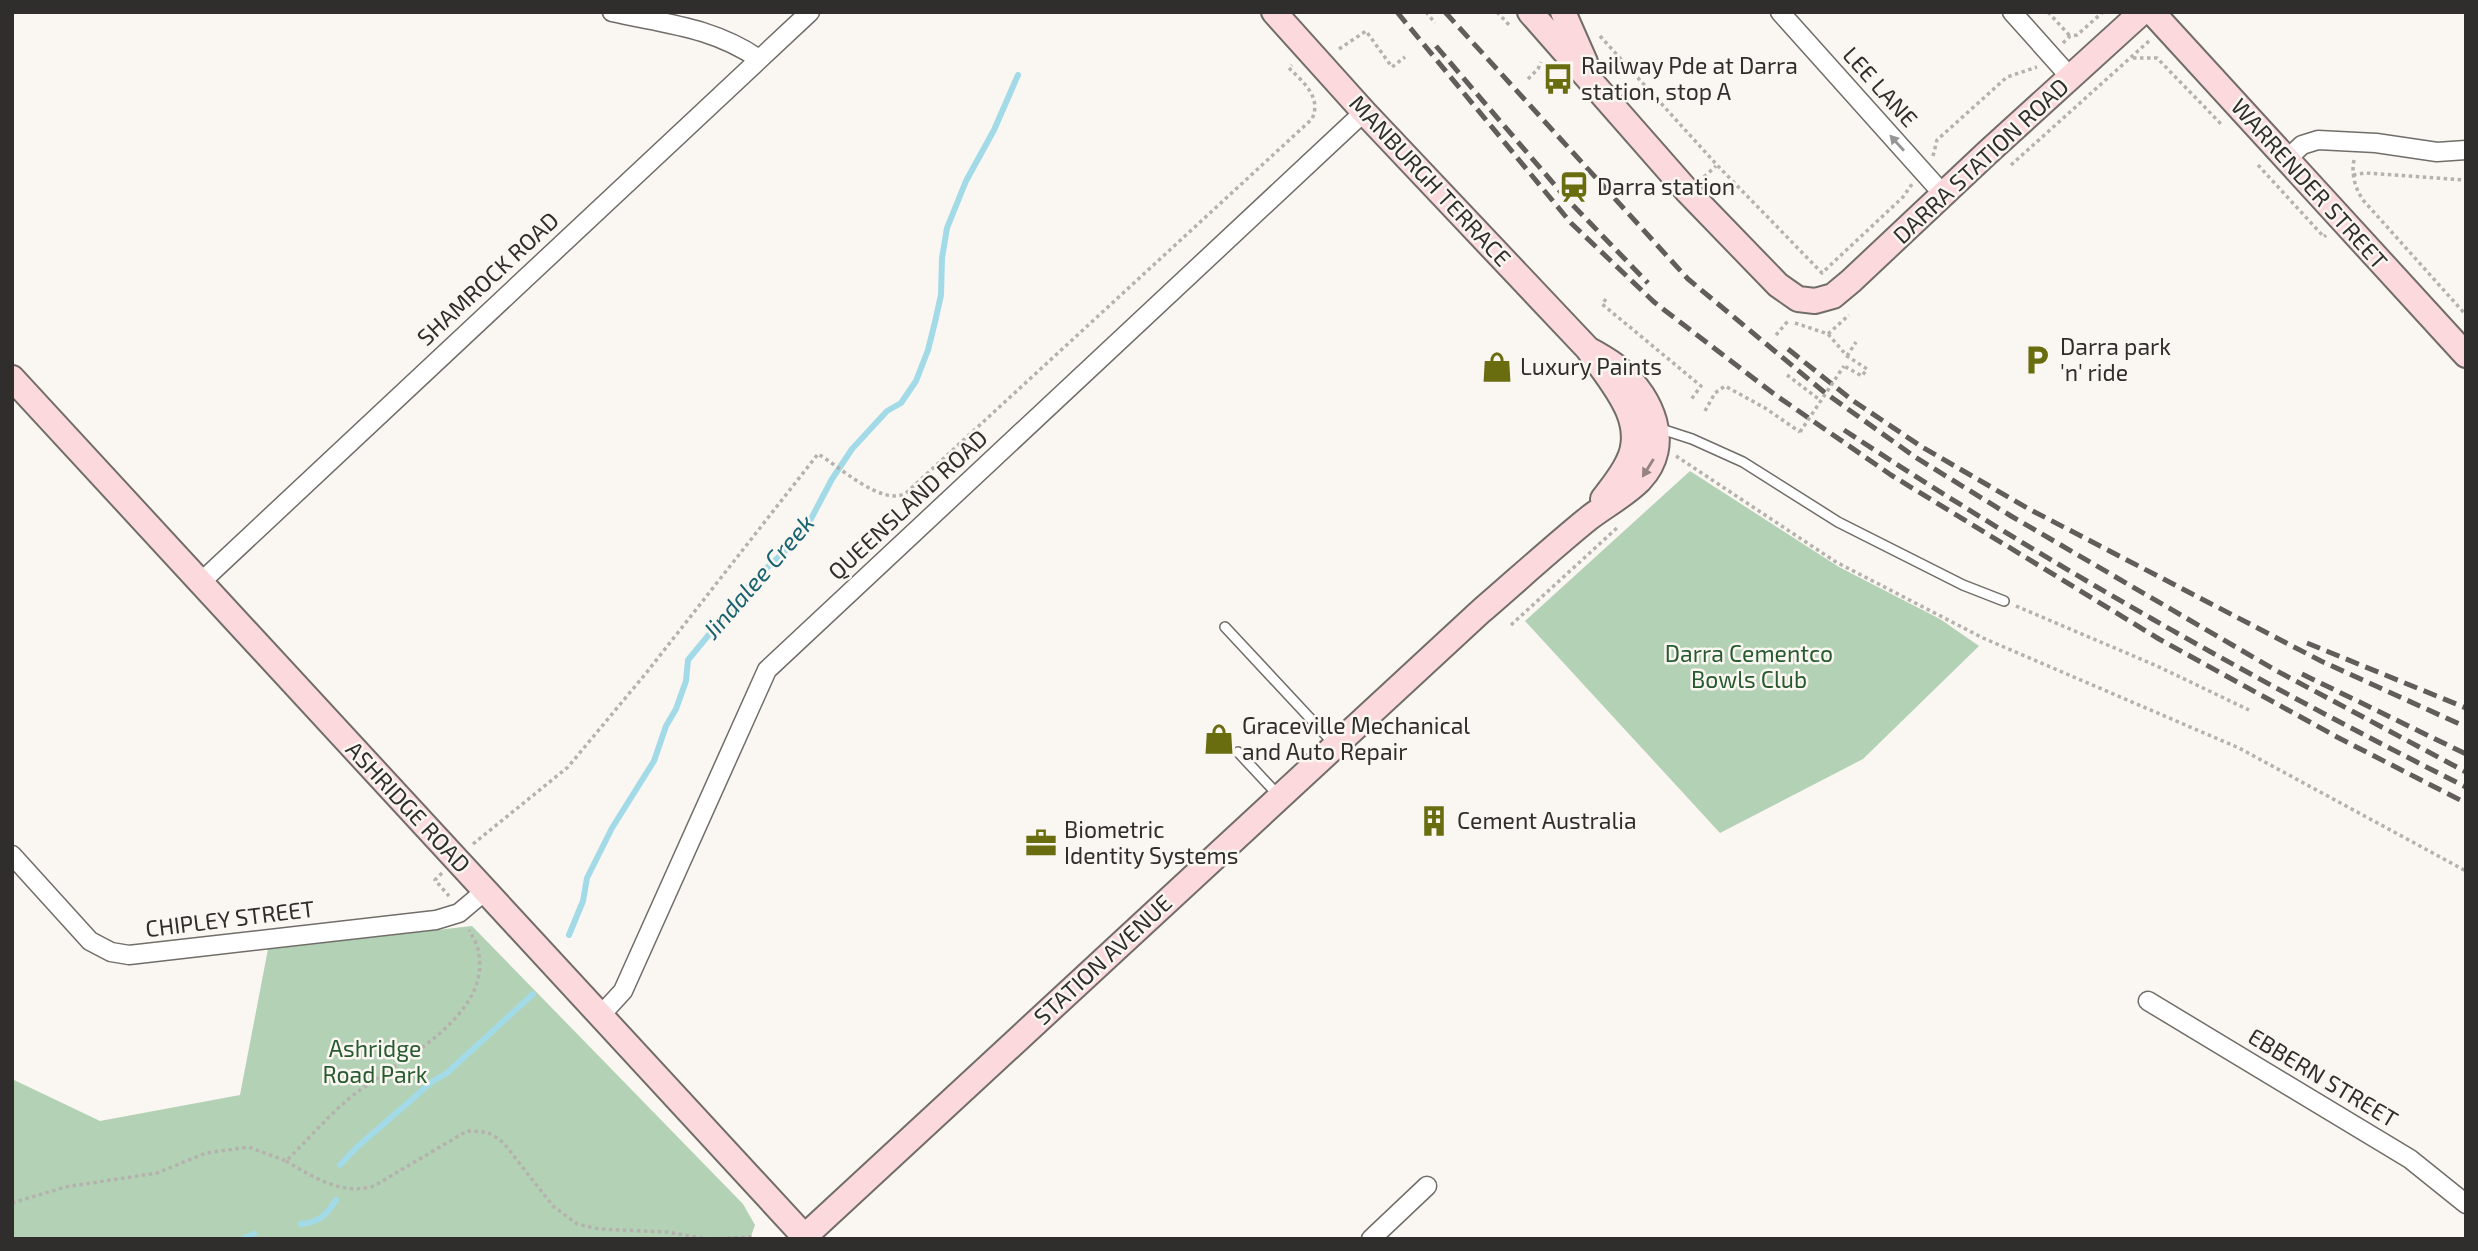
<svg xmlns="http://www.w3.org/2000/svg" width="2478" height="1251" viewBox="0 0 2478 1251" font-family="'Exo 2',sans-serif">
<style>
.green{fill:#b3d1b5}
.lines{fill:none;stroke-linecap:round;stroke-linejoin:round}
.stream{stroke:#a2dbe7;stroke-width:6}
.lane-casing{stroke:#716d69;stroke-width:12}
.street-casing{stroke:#716d69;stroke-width:21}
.secondary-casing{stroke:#716d69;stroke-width:28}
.path{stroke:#b5b2ae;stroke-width:3.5;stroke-dasharray:3.5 3.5;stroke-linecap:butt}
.lane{stroke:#fff;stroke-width:9}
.street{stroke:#fff;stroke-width:18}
.secondary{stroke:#fcd9dc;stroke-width:24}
.rail{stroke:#605e5b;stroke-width:5;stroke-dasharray:14 7;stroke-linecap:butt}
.path-bridge{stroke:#b5b2ae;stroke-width:3.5;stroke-dasharray:3.5 3.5;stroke-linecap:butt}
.oneway{fill:#979696}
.oneway2{fill:#968484}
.labels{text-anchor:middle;stroke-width:5;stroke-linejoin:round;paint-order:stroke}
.poi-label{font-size:23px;fill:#2f2e2c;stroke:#faf6f1;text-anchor:start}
.street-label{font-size:23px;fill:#2f2e2c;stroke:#faf6f1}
.park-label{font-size:23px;fill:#275b2f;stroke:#faf6f1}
.water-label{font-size:24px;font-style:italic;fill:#17626f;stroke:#faf6f1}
</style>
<rect width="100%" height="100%" fill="#faf6f1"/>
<path class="green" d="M 1690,471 L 1839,567 L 1940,619 L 1979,646 L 1863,759 L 1720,833 L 1525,621 Z
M 472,926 L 743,1204 L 755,1225 L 750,1239 L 12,1239 L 12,1079 L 100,1121 L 240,1095 L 268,949 Z"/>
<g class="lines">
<path class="stream" d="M 569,935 L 583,901 L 587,878 L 612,828 L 654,761 L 666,726 L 676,709 L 686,681 L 688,660 L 754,580 L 803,534 L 832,479 L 852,449 L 887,411 L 901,403 L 916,381 L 928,350 L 935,322 L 941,295 L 942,258 L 947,228 L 966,181 L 994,130 L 1018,75
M 340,1165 L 356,1148 L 433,1081 L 447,1073 L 533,994
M 301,1224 C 320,1222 326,1215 336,1200
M 243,1239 L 254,1234"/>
<defs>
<path id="lane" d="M 1658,428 L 1692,439 L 1743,462 L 1838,522 L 1963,585 L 2004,601
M 1225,627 L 1335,745
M 1238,752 L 1279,796"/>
<path id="street" d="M 612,12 C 666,24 712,27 759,59
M 1780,12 L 1943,194
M 2012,12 L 2071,78
M 2286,160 L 2302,145 L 2318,140 L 2376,143 L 2437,152 L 2466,150
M 201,582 L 810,12
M 12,855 L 90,941 L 111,952 L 129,955 L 436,920 L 459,913 L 485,891
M 2148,1001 L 2410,1159 L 2466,1204
M 600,1016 L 623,991 L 767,670 L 1364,112
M 1371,1239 L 1427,1186"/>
<path id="secondary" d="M 1274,12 L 1364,112 L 1588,349 C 1610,381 1649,421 1628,462 C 1622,475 1612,487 1603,499
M 1530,12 L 1688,192 L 1778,285 L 1798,299 L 1815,301 L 1833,296 L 1851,281 L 1987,153 L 2142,12
M 1563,12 L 1585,62
M 2152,12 L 2466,355
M 12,378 L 804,1236
M 802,1239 L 1480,612 C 1516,581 1552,548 1589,518 C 1606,505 1625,495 1640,480 C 1674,444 1651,397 1619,369 C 1610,361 1598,355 1588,349"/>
</defs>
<use href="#lane" class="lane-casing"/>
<use href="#street" class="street-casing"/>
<use href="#secondary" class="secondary-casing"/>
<path class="path" d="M 1426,12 L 1435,23
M 1497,12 L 1511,27
M 2048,12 L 2070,36
M 1600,36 L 1717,165 L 1822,273 L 1903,197 L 1912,184
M 2063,43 L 2070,36 L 2077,35 L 2103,12
M 1339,49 L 1366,31 L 1392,67 L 1405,57
M 2133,58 L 2157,58 L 2223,126
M 1528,79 L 1538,69 L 1541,62
M 1933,156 L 1937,140 L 2007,77 L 2037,67
M 2354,160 C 2351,174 2355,188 2363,200 L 2466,315
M 2011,165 L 2149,41
M 2258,165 L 2324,237 L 2326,235
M 2353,175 L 2365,173 L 2466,180
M 1704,177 L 1716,166
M 1606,299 L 1602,304 L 1701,386 L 1690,401
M 1795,323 L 1828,334 L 1847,356 L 1867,369 L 1862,376 L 1844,366
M 1828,334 L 1849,315
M 1776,335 L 1788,321
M 1847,356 L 1856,342
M 1787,375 L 1820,400
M 1705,411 L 1715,393 L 1725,386 L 1765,408 L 1800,432
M 1676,456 L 1836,562 L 1983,638 L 2239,748 L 2466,871
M 2016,606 L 2157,666 L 2249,710
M 1511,625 L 1618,527
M 473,844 L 568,767 L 647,672 L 818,454 C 839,466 882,507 906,493 L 1312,119 C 1322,97 1303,82 1289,68 L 1292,65
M 442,873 L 435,880 L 449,896
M 286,1161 C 313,1177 342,1196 374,1186 L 467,1131 L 487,1132 L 499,1139 L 506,1146 L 553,1206 L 577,1224 L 599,1229 L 667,1232 L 707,1239 L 754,1237
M 12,1203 L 65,1187 L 157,1173 L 206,1153 L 249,1147 L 286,1161 C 309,1139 331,1112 356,1093 C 399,1061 494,1015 478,950 C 477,943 472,936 469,930"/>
<use href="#lane" class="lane"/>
<use href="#street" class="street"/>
<use href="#secondary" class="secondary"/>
<path class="rail" d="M 1397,12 L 1571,223 L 1654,302 L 1774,394 L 1891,475 L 2159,639 L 2337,737 L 2466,803
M 1445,12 L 1688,279 L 1824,392 L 1915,457 L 2011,516 L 2277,671 L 2466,772
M 1436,46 L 1565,197 L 1648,283
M 1788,349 L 1852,400 L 1922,447 L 2029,509 L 2321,661 L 2466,727
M 1844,430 C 2043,561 2253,680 2466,787
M 2307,643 L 2466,708
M 2302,674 L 2466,754"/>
<path class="path-bridge" d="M 1800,432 L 1844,366"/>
</g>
<defs><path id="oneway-solid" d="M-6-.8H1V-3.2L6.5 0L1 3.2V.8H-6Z" transform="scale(1.75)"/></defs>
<use class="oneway" href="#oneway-solid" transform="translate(1897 143) rotate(-132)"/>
<use class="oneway2" href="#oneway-solid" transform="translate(1648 468) rotate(122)"/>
<defs>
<symbol id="bus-bare" viewBox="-9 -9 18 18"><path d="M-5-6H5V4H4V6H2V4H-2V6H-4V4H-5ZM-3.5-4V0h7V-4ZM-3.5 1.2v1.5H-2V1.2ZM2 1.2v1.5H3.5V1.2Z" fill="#696d10" stroke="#faf6f1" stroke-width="2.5" paint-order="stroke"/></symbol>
<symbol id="station-bare" viewBox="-9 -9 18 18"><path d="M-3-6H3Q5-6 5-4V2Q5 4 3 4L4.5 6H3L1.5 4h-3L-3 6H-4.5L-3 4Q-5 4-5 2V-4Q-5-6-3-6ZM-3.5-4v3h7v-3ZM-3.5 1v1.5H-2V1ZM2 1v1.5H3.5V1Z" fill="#696d10" stroke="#faf6f1" stroke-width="2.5" paint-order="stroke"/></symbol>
<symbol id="parking-bare" viewBox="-9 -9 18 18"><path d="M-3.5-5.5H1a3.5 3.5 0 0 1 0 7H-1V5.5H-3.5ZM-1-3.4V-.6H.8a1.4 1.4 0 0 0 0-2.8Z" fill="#696d10" stroke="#faf6f1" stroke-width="2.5" paint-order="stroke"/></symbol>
<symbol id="shop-bare" viewBox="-9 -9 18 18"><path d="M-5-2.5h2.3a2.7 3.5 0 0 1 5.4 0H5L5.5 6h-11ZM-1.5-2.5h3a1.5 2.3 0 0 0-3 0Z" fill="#696d10" stroke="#faf6f1" stroke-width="2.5" paint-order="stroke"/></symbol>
<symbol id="building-bare" viewBox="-9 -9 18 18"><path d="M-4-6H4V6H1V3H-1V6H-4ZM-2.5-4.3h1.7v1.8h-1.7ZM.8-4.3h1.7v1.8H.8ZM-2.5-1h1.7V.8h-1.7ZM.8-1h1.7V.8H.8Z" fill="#696d10" stroke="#faf6f1" stroke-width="2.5" paint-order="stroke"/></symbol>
<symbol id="office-bare" viewBox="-9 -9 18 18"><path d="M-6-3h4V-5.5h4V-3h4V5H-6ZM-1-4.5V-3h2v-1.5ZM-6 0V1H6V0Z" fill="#696d10" stroke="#faf6f1" stroke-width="2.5" paint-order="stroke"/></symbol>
</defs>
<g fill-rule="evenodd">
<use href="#bus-bare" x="1536" y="57" width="44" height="44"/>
<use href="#station-bare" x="1552" y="165" width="44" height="44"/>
<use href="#parking-bare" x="2015" y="338" width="44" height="44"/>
<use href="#shop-bare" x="1475" y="345" width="44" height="44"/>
<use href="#shop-bare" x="1197" y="717" width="44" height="44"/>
<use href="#building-bare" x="1412" y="799" width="44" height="44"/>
<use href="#office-bare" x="1019" y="821" width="44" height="44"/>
</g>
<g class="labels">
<g class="poi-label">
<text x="1581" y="74">Railway Pde at Darra<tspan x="1581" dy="26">station, stop A</tspan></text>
<text x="1597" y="195">Darra station</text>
<text x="2060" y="355">Darra park<tspan x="2060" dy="26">'n' ride</tspan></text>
<text x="1520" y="375">Luxury Paints</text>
<text x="1242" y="734">Graceville Mechanical<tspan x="1242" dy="26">and Auto Repair</tspan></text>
<text x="1457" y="829">Cement Australia</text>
<text x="1064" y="838">Biometric<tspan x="1064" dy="26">Identity Systems</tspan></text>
</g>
<g class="street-label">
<text transform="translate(1880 87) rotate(48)" y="8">LEE LANE</text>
<text transform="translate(1981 161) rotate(-43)" y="8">DARRA STATION ROAD</text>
<text transform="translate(1430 181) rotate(47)" y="8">MANBURGH TERRACE</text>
<text transform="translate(2309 184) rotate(48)" y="8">WARRENDER STREET</text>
<text transform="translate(488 279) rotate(-43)" y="8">SHAMROCK ROAD</text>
<text transform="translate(908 505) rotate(-43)" y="8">QUEENSLAND ROAD</text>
<text transform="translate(408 807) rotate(47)" y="8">ASHRIDGE ROAD</text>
<text transform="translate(230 919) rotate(-7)" y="8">CHIPLEY STREET</text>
<text transform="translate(1103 960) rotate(-43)" y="8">STATION AVENUE</text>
<text transform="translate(2323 1078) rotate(31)" y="8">EBBERN STREET</text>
</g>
<g class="park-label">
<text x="1749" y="662">Darra Cementco<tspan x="1749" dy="26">Bowls Club</tspan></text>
<text x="375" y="1057">Ashridge<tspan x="375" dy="26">Road Park</tspan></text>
</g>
<g class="water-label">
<text transform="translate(759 577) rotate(-49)" y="8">Jindalee Creek</text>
</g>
</g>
<rect width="2478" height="1251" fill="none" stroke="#2f2e2c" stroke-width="28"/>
</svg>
